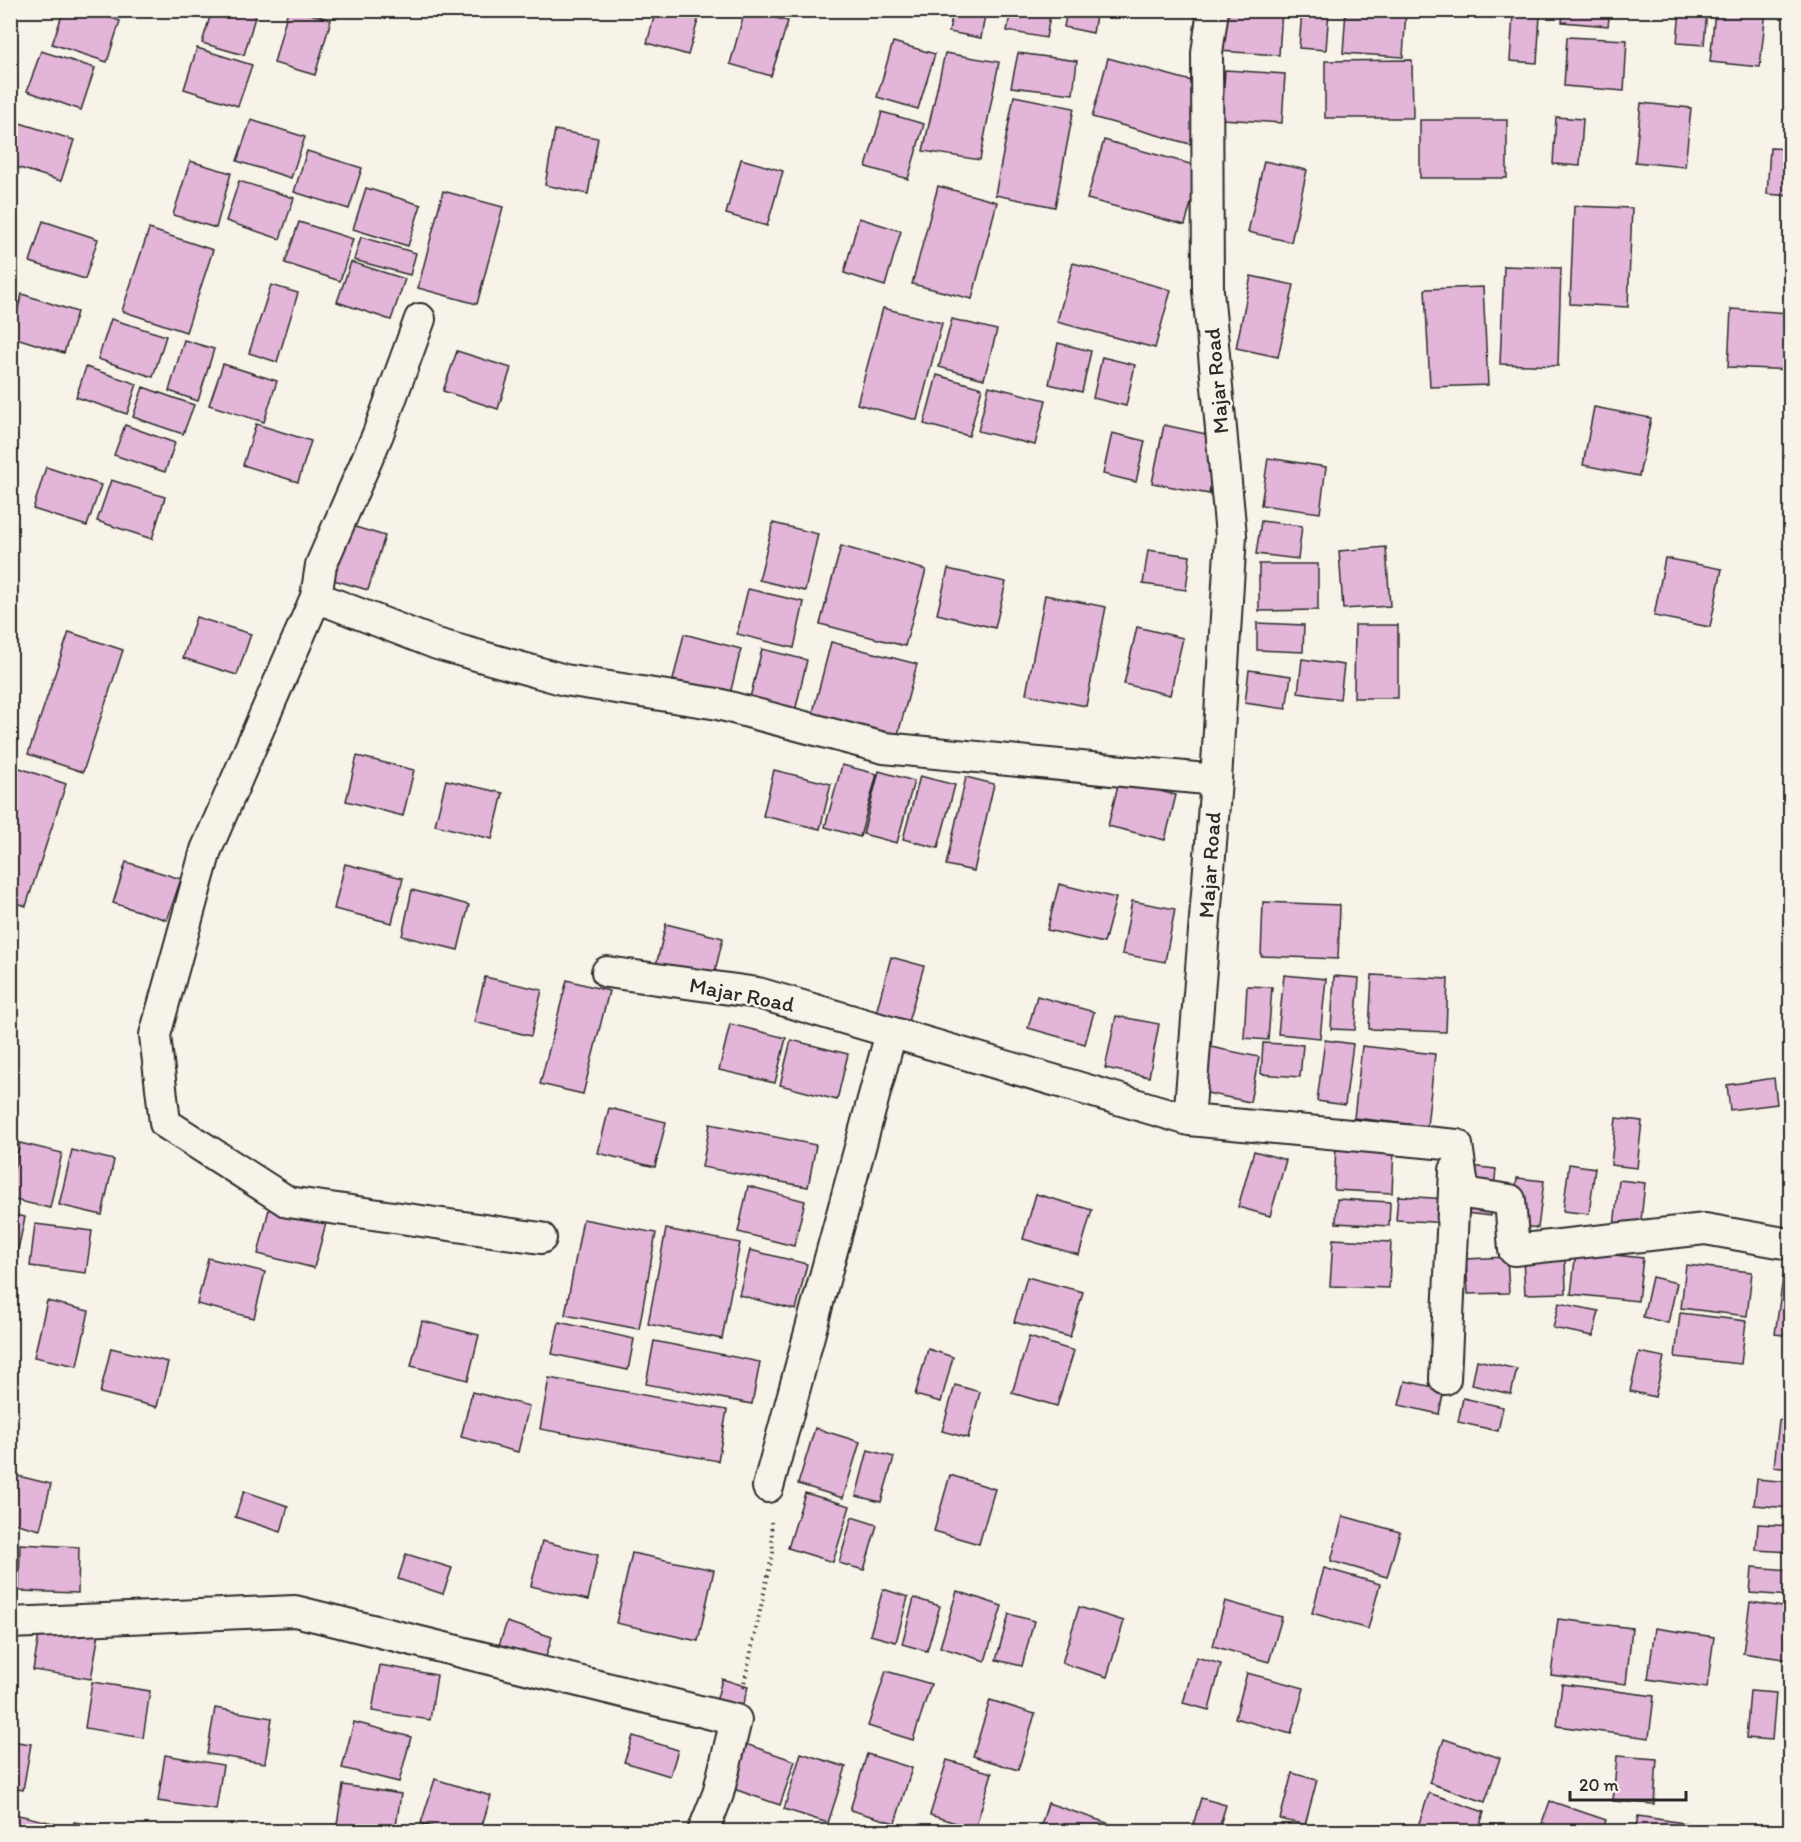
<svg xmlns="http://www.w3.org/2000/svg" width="1801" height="1842" font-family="Itim,sans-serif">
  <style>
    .building { fill: #e2b5d9; stroke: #2b2b2b; stroke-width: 1.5 }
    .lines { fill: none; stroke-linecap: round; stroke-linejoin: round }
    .minor-casing { stroke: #2b2b2b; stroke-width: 34 }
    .path { stroke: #2b2b2b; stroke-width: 4; stroke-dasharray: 1.5 4.5; stroke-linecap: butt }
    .minor { stroke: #f7f3e8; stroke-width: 30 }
    .labels { text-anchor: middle; stroke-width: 5; stroke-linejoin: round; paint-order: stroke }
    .street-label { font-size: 22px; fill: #2b2b2b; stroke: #f7f3e8 }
  </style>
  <rect width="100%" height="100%" fill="#f7f3e8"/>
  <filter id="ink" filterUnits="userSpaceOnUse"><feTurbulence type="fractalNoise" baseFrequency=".0167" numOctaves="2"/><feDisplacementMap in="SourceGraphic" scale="12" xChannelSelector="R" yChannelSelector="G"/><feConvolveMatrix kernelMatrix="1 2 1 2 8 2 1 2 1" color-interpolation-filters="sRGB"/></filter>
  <g filter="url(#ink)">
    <path class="building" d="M64 10H89L120 21 107 62 52 44Z
      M212 10H257L244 55 202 43Z
      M288 10H298L331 20 315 75 274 63Z
      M656 10H701L688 55 647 43Z
      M745 10 788 21 771 76 730 64Z
      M908 10H940L939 18 908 13Z
      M953 10H986L981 38 949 32Z
      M1011 10H1051L1046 38 1007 31Z
      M1067 10H1097L1093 33 1064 27Z
      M1222 10H1282L1279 55 1219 51Z
      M1302 10H1329L1326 50 1299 48Z
      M1346 10H1406L1403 57 1343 53Z
      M1563 10H1610L1608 26 1562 22Z
      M1680 10H1707L1704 45 1677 43Z
      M1715 10H1766L1760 67 1710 62Z
      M1513 14 1540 16 1537 63 1510 61Z
      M1567 37 1627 40 1624 91 1564 86Z
      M893 42 935 54 918 109 877 97Z
      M197 48 252 65 238 106 184 89Z
      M41 51 95 68 81 110 27 91Z
      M945 53 999 62 980 160 923 151Z
      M1018 53 1077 61 1073 94 1011 87Z
      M1108 58 1206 85 1190 144 1092 117Z
      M1790 59V106H1786Z
      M1412 60 1413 118H1325V61Z
      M1225 70 1285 74 1282 123 1222 119Z
      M1014 96 1074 108 1055 207 995 195Z
      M1641 103 1691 108 1685 167 1635 162Z
      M882 112 924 124 908 179 866 167Z
      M1556 117 1583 119 1580 166 1553 164Z
      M251 120 305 137 291 178 237 161Z
      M1420 120H1507V178H1420Z
      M20 123 74 140 61 181 10 165V152Z
      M555 130 598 138 588 194 545 185Z
      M1104 140 1201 167 1185 225 1087 199Z
      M1770 148 1790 149V196L1767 194Z
      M307 151 362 168 349 209 294 192Z
      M741 159 783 171 767 226 726 214Z
      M190 161 231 173 216 228 173 215Z
      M1264 161 1307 170 1291 242 1248 232Z
      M239 181 294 198 280 239 226 221Z
      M938 186 997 202 972 299 912 284Z
      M366 188 421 205 408 246 353 229Z
      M443 191 503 207 477 304 418 288Z
      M1574 206 1632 208 1628 307 1570 304Z
      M859 218 901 231 885 286 844 273Z
      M43 221 98 239 85 279 30 262Z
      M299 222 353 239 340 281 285 263Z
      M149 229 213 250 186 332 122 311Z
      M361 237 416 253 410 275 354 260Z
      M351 262 405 279 391 320 337 302Z
      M1073 263 1171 290 1155 348 1057 322Z
      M1504 266 1561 268 1558 366 1500 364Z
      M1251 276 1294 285 1278 357 1236 348Z
      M271 285 298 293 277 362 249 353Z
      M1483 287 1488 385 1430 387 1425 289Z
      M22 294 77 312 64 353 10 336Z
      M883 308 942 323 917 420 857 404Z
      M1731 309 1790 313V370L1728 367Z
      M111 319 166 336 153 377 98 359Z
      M952 319 997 330 984 379 939 367Z
      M184 340 214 349 198 401 169 391Z
      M1058 343 1091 351 1082 392 1049 384Z
      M457 351 511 368 498 409 443 391Z
      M1102 357 1135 365 1126 406 1093 398Z
      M223 364 277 381 264 422 209 405Z
      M86 367 137 384 127 414 76 397Z
      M937 375 982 388 969 436 924 424Z
      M989 386 1046 400 1035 445 978 431Z
      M143 387 194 405 183 434 133 417Z
      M1594 407 1651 418 1639 476 1583 465Z
      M256 424 311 441 298 482 243 465Z
      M125 425 175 443 165 472 114 455Z
      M1164 425 1220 437 1209 494 1152 483Z
      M1112 433 1145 441 1136 482 1103 474Z
      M1268 458 1326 467 1320 513 1261 505Z
      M46 467 101 485 87 526 33 509Z
      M111 480 165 497 152 539 97 521Z
      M1261 521 1302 526 1298 559 1256 554Z
      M342 523 385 536 368 590 327 578Z
      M773 523 818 534 805 591 759 580Z
      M841 546 926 570 905 646 820 624Z
      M1386 547 1390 606 1343 609 1339 551Z
      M1148 550 1190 556 1186 590 1143 584Z
      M1665 558 1722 569 1710 627 1654 616Z
      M1259 564H1318V610L1259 611Z
      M948 569 1006 582 995 628 937 614Z
      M748 589 804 602 794 648 737 634Z
      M1045 595 1106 607 1086 706 1026 694Z
      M196 617 251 634 237 675 183 658Z
      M1257 623 1304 625 1303 652 1257 650Z
      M1355 625H1398V698H1354Z
      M1137 627 1183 638 1170 695 1124 684Z
      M69 632 123 650 83 772 28 754Z
      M684 634 741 649 730 694 673 680Z
      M831 642 917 664 896 742 811 720Z
      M762 649 807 660 794 716 748 706Z
      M1302 659 1344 665 1340 699 1298 693Z
      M1249 670 1291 676 1286 709 1245 703Z
      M357 756 414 770 403 816 346 801Z
      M11 765 66 784 26 906 10 901Z
      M842 765 877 774 860 837 825 827Z
      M774 770 831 784 820 829 763 816Z
      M879 771 914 781 897 843 863 834Z
      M920 776 955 785 938 848 903 839Z
      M966 777 994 784 974 871 946 865Z
      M446 780 503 793 492 839 435 825Z
      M1119 781 1176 795 1165 840 1108 826Z
      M126 862 181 879 167 920 113 903Z
      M345 864 403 878 392 923 334 909Z
      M1059 884 1116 898 1104 943 1047 930Z
      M412 890 469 905 458 950 402 936Z
      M1132 901 1175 909 1165 962 1122 954Z
      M1263 902 1340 905 1338 959 1261 956Z
      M666 924 723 938 712 984 655 970Z
      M891 957 924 966 908 1022 876 1013Z
      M1284 975 1326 979 1320 1038 1278 1034Z
      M1372 975 1448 979 1446 1032 1369 1029Z
      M1334 976 1359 978 1355 1030 1331 1029Z
      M485 977 542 990 531 1036 474 1022Z
      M567 980 609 991 583 1094 540 1084Z
      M1247 986 1272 987 1268 1040 1244 1038Z
      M1037 996 1094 1012 1085 1044 1028 1028Z
      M1116 1016 1159 1024 1149 1077 1105 1068Z
      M730 1024 786 1038 775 1083 719 1070Z
      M791 1040 848 1054 837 1100 780 1085Z
      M1325 1040 1353 1044 1345 1105 1317 1101Z
      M1263 1043 1303 1045 1300 1077 1261 1074Z
      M1206 1046 1259 1057 1250 1102 1197 1091Z
      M1362 1046 1435 1054 1427 1126 1354 1118Z
      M1774 1078 1777 1104 1730 1110 1727 1085Z
      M609 1108 666 1122 655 1167 598 1153Z
      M1616 1118 1642 1121 1637 1168 1611 1165Z
      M710 1124 816 1145 808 1187 702 1167Z
      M20 1143 62 1153 50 1208 10 1199V1185Z
      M1336 1144 1394 1147 1392 1193 1334 1190Z
      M72 1150 114 1160 102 1215 59 1205Z
      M1254 1151 1286 1160 1270 1216 1238 1207Z
      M1569 1164 1595 1168 1589 1214 1563 1211Z
      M1470 1166 1496 1169 1491 1216 1465 1213Z
      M1517 1178 1544 1181 1538 1228 1512 1225Z
      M1619 1180 1645 1183 1640 1230 1614 1227Z
      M748 1186 805 1201 794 1246 738 1232Z
      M1036 1194 1092 1210 1079 1255 1023 1239Z
      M1398 1196 1450 1199 1449 1223 1396 1220Z
      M1337 1199 1390 1202 1389 1226 1336 1223Z
      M269 1209 326 1223 314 1268 258 1254Z
      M10 1214 25 1217 13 1273 10 1272Z
      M583 1219 656 1233 639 1329 565 1315Z
      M35 1224 92 1231 86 1273 30 1266Z
      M666 1229 740 1243 722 1339 648 1324Z
      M1333 1239 1391 1242 1389 1288 1330 1286Z
      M750 1250 807 1264 796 1310 739 1295Z
      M1576 1251 1643 1258 1638 1301 1571 1294Z
      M1507 1257 1509 1293 1468 1294 1466 1259Z
      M1565 1257 1566 1293 1525 1294 1523 1259Z
      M208 1258 265 1272 254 1318 197 1304Z
      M1686 1265 1752 1272 1747 1316 1681 1308Z
      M1027 1277 1083 1292 1070 1337 1014 1322Z
      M1652 1277 1677 1283 1668 1323 1643 1317Z
      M1783 1278 1790 1279V1336L1775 1334Z
      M47 1301 89 1311 77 1366 34 1357Z
      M1559 1303 1599 1311 1593 1336 1553 1328Z
      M1680 1313 1746 1321 1741 1364 1675 1357Z
      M422 1321 479 1335 468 1380 411 1366Z
      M559 1322 634 1339 628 1370 552 1354Z
      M1029 1337 1074 1351 1057 1406 1012 1393Z
      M654 1341 760 1362 752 1404 646 1384Z
      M111 1348 168 1362 157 1407 100 1393Z
      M928 1349 953 1357 941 1402 915 1395Z
      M1639 1352 1664 1357 1655 1397 1630 1391Z
      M1477 1360 1517 1369 1511 1394 1472 1385Z
      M549 1378 727 1410 718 1461 540 1429Z
      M1405 1381 1444 1389 1439 1414 1399 1405Z
      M955 1385 980 1392 968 1438 942 1431Z
      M472 1392 529 1406 518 1452 461 1437Z
      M1463 1398 1503 1407 1498 1431 1458 1422Z
      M1779 1420 1790 1422V1469L1774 1467Z
      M815 1428 860 1442 843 1498 798 1484Z
      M868 1450 894 1457 881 1502 856 1496Z
      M10 1474 51 1484 40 1530 10 1522Z
      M950 1475 995 1489 979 1544 934 1531Z
      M1757 1479 1790 1482V1508L1754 1505Z
      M244 1491 288 1506 281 1532 235 1517Z
      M805 1493 850 1506 833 1562 788 1548Z
      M1343 1516 1400 1532 1387 1577 1331 1561Z
      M852 1517 877 1525 864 1570 839 1563Z
      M1758 1524 1790 1526V1552L1756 1550Z
      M542 1541 598 1555 588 1600 531 1586Z
      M20 1544 79 1547 78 1593 19 1591Z
      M632 1553 714 1570 698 1641 616 1623Z
      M406 1554 452 1568 443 1594 398 1579Z
      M1752 1567 1790 1570V1596L1750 1593Z
      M1324 1568 1380 1584 1368 1629 1312 1613Z
      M883 1589 908 1597 896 1642 870 1635Z
      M957 1591 1002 1606 985 1661 940 1647Z
      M914 1598 940 1606 927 1651 902 1644Z
      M1225 1601 1282 1617 1269 1662 1213 1646Z
      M1750 1602 1790 1608V1660L1743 1653Z
      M1079 1607 1124 1621 1107 1677 1062 1663Z
      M1009 1614 1034 1621 1022 1666 996 1660Z
      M1558 1619 1632 1628 1626 1684 1551 1675Z
      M507 1622 552 1637 544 1663 498 1648Z
      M41 1623 99 1633 91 1679 33 1670Z
      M1655 1628 1714 1637 1707 1688 1648 1679Z
      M1196 1657 1221 1664 1209 1710 1183 1703Z
      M380 1665 437 1675 430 1720 372 1711Z
      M886 1671 931 1684 913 1740 868 1726Z
      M1247 1673 1304 1688 1291 1734 1235 1718Z
      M722 1679 748 1687 735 1732 710 1725Z
      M92 1682 150 1691 143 1738 85 1728Z
      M1562 1684 1654 1696 1649 1738 1557 1726Z
      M1750 1691 1776 1693 1772 1740 1746 1738Z
      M990 1700 1035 1714 1018 1770 973 1756Z
      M215 1708 272 1718 265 1763 207 1754Z
      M354 1722 411 1737 399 1782 342 1768Z
      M633 1736 678 1750 670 1776 624 1762Z
      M1444 1739 1500 1758 1485 1802 1429 1783Z
      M10 1741 31 1744 23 1790 10 1788Z
      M740 1742 795 1761 780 1805 725 1786Z
      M801 1753 846 1767 828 1823 784 1809Z
      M867 1754 912 1768 895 1823 850 1810Z
      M165 1755 223 1765 216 1810 158 1801Z
      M1617 1756 1657 1759 1654 1804 1613 1801Z
      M947 1760 992 1773 975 1829 930 1815Z
      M1292 1773 1317 1780 1305 1825 1280 1819Z
      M435 1779 491 1796 480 1832H447L421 1823Z
      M343 1785 401 1794 395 1832 336 1831Z
      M1429 1793 1484 1812 1478 1832H1416Z
      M1201 1798 1226 1805 1218 1832H1191Z
      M1550 1801 1606 1820 1602 1832H1539Z
      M1048 1803 1131 1831V1832H1039Z
      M10 1813 53 1823 51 1832H10Z
      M1638 1816 1696 1825 1695 1832H1635Z
      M74 1822 132 1831 72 1832Z
      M423 1825 442 1832H421Z"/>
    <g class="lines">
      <defs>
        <path id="minor" d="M316 597 321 565 378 434 420 319
          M607 972 758 993 1189 1120 1216 780 1231 535 1208 291 1207 53 1213 10
          M1189 1120 1457 1145 1464 1193 1510 1200 1514 1250 1705 1229 1790 1244
          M541 1238 288 1202 165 1123 155 1035 206 850 316 597 437 644 565 680 718 704 884 748 1216 780
          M1445 1379 1455 1170
          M768 1487 891 1033
          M10 1623 295 1611 736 1720 718 1794 703 1832"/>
      </defs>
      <use href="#minor" class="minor-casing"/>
      <path class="path" d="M743 1688 773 1552 771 1522"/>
      <use href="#minor" class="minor"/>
    </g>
  </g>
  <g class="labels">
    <g class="street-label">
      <text transform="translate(1216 381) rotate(-95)" y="8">Majar Road</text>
      <text transform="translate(1209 865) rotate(-86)" y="8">Majar Road</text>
      <text transform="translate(742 994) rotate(11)" y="8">Majar Road</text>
    </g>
  </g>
  <rect width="1801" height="1842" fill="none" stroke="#f7f3e8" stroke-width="36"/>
  <rect x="18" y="18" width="1765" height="1806" fill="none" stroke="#2b2b2b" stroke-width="2" filter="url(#ink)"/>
  <path d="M1570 1791v9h116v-9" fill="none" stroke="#2b2b2b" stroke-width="3"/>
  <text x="1579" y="1791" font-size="18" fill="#2b2b2b" stroke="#f7f3e8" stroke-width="4.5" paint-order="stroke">20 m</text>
</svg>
